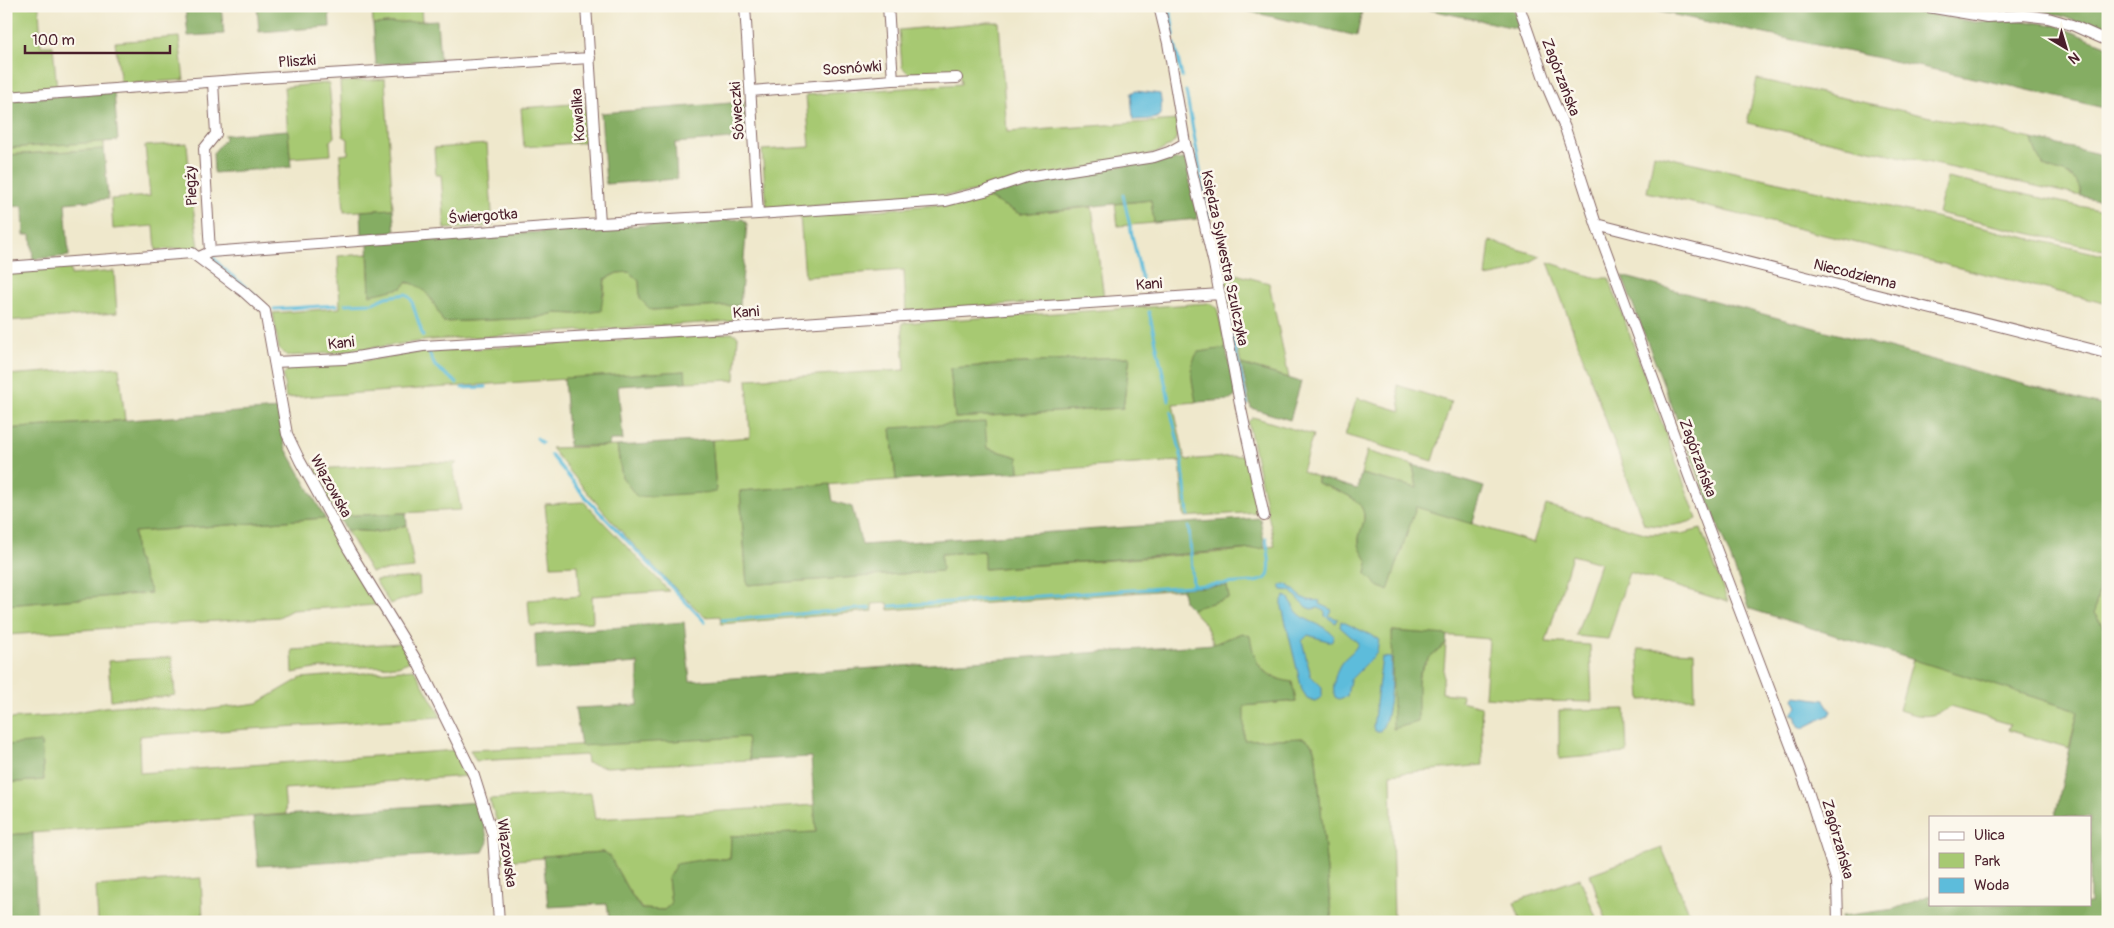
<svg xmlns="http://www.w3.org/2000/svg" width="2114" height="928" font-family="Pangolin,sans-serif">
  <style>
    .green { fill: #a7c972; stroke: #78744e; fill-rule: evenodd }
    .forest { fill: #85ad64; stroke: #686648 }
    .water { fill: #5dbcdb; stroke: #546e83 }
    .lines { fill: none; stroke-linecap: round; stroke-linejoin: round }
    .stream { stroke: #5dbcdb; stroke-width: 3 }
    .minor-casing { stroke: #846563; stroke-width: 12 }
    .minor { stroke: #fff; stroke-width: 10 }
    .labels { text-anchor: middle; stroke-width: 5; stroke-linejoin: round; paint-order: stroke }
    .street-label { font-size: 15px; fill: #4a1f2b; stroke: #fbf7ec }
  </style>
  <rect width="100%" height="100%" fill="#fbf7ec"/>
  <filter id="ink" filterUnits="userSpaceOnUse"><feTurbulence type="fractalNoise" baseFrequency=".02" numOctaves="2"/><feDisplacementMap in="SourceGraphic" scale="10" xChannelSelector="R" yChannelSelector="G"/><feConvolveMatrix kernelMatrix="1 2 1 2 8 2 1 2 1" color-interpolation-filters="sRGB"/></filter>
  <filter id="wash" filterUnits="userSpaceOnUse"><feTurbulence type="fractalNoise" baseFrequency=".0096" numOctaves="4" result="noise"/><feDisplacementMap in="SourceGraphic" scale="20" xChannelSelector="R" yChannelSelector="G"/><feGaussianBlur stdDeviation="1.12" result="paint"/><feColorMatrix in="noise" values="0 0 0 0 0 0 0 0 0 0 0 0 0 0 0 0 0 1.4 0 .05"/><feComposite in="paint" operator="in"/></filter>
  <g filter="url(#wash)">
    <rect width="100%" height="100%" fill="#efe8cc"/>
    <path class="green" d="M6 6H39L41 46H53L57 89 6 94Z
      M372 6H421L422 21 373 24Z
      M988 22H999L1007 132 1177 120C1179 146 1172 146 1149 155L969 193 767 210 762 150 810 147 806 95 961 84 959 69 909 74 902 67 899 30Z
      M179 37 184 80 121 84 115 42Z
      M385 79 393 209 344 212 340 155 348 154V139L343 136 340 82Z
      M1757 79 2032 139 2037 154 2075 180 2080 185 2081 196 1747 123Z
      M329 83 334 137 330 141 331 155 290 158 284 87Z
      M585 103 589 142 524 147 521 108Z
      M6 124 8 148 104 141V149L6 155Z
      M187 143 191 193 199 247 156 250 154 226 113 229 111 199 150 196 145 146Z
      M487 144 493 226 445 229 441 175H436L434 148Z
      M1654 154 2108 256V304L1647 192Z
      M1947 178 2108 212V251L1938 213Z
      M983 195 1020 214 1092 207 1104 298 906 311 904 270 805 277 800 216 925 206 967 201Z
      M1151 200 1154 223 1118 226 1115 204Z
      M1490 241 1541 256 1512 272 1486 277Z
      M368 254 370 295C381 291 397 282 408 283 427 283 437 308 443 322L536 318 555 313 576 314 604 295 605 279 617 273 629 272 639 281 640 299 651 310 740 305 739 316 734 321 431 340 333 353 288 356 279 349 273 313 340 308 338 256Z
      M1548 262 1596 278H1609L1697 519C1679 526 1663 528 1644 524Z
      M70 265 71 275 114 271 117 313 6 321V271Z
      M1221 270 1269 283 1289 378 1241 364Z
      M1209 303 1217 308 1226 348 1191 369 1196 402 1173 404 1185 460 1247 455 1259 512 1184 517 1180 461 1019 472 1018 457 987 448 891 428 896 480 740 491 747 585 941 571V554L984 551 985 569 1226 552 1275 546 1248 422 1253 417 1313 435 1302 471 1317 477V483C1332 489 1363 496 1364 515 1365 525 1358 533 1359 542 1359 550 1366 555 1368 563L1366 574 1388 590 1416 506 1534 543 1546 505 1648 534H1681L1701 529 1728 602 1629 572 1608 639 1576 636 1600 563 1572 555 1546 642 1590 645 1592 702 1536 701 1485 697 1489 639 1392 631 1417 695C1418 665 1425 662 1446 644L1442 693 1462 695 1461 701 1481 706 1483 765 1391 774 1394 922H1332L1316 758 1313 745 1304 738 1244 741 1243 706 1296 701 1281 680 1265 672 1254 658 1242 633 1214 644 1205 624 1191 609 1229 598 1227 586 889 610 888 603 872 604 873 611 721 624 720 616 705 617C649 565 599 508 551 448L617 446 622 477 716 492 712 440 750 437 747 379 905 370 902 323ZM1130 357 1123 408 955 418 950 368 1098 358Z
      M733 333 738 336 735 380 686 382 684 371 286 398 283 376 289 367 362 361 422 352Z
      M119 367 125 420 6 429V375Z
      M1397 385 1451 402 1433 461 1345 435 1357 398 1401 411Z
      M1367 451 1413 465 1417 488 1361 474Z
      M429 462 457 463 453 467 461 510 338 516 312 473 316 469Z
      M584 502 669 591 592 596 593 622 530 626 528 600 580 596 578 565 551 566 545 504Z
      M325 518 378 605 292 610 279 617 6 635V605L150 593 136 556 133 532Z
      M407 525 414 568 371 572 346 530 378 532Z
      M2108 548V634L2094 613Z
      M419 577 420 594 390 604 375 580Z
      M401 643 411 661 398 666 320 668 293 673 292 650Z
      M1638 649 1694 652 1695 698 1641 700Z
      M172 657 175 695C154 700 133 696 111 700L108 661Z
      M1913 659 2078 711 2069 748 2008 730 2010 724 1950 707C1932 719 1919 717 1899 710Z
      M414 669 441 717 139 736 140 773 457 750 468 776 284 789 286 814 6 835V783L44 780 41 743 6 745V719L55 716 104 707 129 705 189 712 258 703 301 678Z
      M1625 709 1627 753 1559 759V710Z
      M748 737 750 760 606 767 587 763 586 755 476 761 470 750Z
      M591 793 595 819 815 805 816 832 731 836 730 859H706L668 878 671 904 664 910 642 909 627 888 609 855 602 852 543 856V858L501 861 499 827 489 799Z
      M1662 848 1693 922H1607L1590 874Z
      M201 878 203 919 165 922H98L96 886Z
      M1580 878 1596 917 1583 922H1521L1514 902Z"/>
    <path class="forest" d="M185 6H221L224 34 188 36Z
      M257 6H329L330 27 259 32Z
      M1225 6H1363L1357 36Z
      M1412 6H1512L1520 29Z
      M1632 6H1906L1935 15 1975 22 2018 20 2055 25 2108 46V109L2007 85Z
      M1954 6H2108V34L2059 15 2039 10H1977Z
      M437 20 440 60 376 65 373 24Z
      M114 92 118 141 8 148 6 100Z
      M744 102 747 138 675 143 677 179 606 184 601 113Z
      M288 130 291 167 214 173 213 153 225 139 224 135Z
      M2032 139 2108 156V202L2081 196C2078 166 2054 177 2041 162 2036 155 2034 147 2032 139Z
      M104 149 108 199 65 203 69 256 33 259 31 235H24L23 206 6 207V155Z
      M1185 159 1198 219 1154 223 1151 200 1020 214 983 195C1048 174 1117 165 1185 159Z
      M393 209 395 232 362 235 361 211Z
      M743 219 747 224 740 305 651 310 640 299 639 281 629 272 617 273 605 279 601 311 576 314 555 313 536 318 443 322C435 305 427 286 407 282L402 288 370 295 368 243Z
      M1622 276 2108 407V548L2094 613 2108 634V922H1841L1842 916 1894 909 1930 895V904H2090V817H2055L2078 711 1750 609Z
      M1226 348 1236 396 1230 400 1196 402C1193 385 1187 367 1198 352Z
      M1130 357 1123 408 955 418 950 368 1098 358Z
      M1241 364 1301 382 1290 420 1251 408Z
      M685 371 686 382 618 386 623 440H610L609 446H569L564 378Z
      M279 409 285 447 325 518 134 532 136 556 151 593 6 605V429Z
      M985 422 987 448 1018 457 1019 472 896 480 891 428Z
      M712 440 716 492 637 497 622 477 617 446Z
      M1413 465 1484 487 1472 524 1416 507 1388 591 1378 586 1366 574 1368 563C1365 555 1359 550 1359 542 1358 533 1365 524 1364 515 1362 496 1332 489 1317 483V477L1357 489 1361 474 1417 488Z
      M830 484 833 501 852 507 862 545 1260 518 1265 548 984 569V551L941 554 942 571 747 585 740 491Z
      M406 513 407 525 378 532 346 530 338 516Z
      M1227 586 1229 598 1191 609 1184 602 1182 588Z
      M684 622 690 681 1214 644 1242 633 1250 636C1255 665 1261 677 1292 682L1296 701 1244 706V740L1304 738C1313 742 1314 749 1316 758L1332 922H610L607 904 548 907 543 856 602 852 609 855 627 888 641 909 664 910 671 904 668 878 676 864 706 859H730L731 836 816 832 811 757 750 760 747 737 581 746 575 708 638 705V663L536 670 535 634Z
      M1392 631 1447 635 1446 644 1425 662 1418 677V722L1393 729Z
      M41 742 44 780 6 783V745Z
      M479 802 488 842 483 852 258 866 253 817Z
      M33 833 37 922H6V835Z"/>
    <path class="water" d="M1136 91 1160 94C1165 122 1157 119 1133 120L1131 93Z
      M1285 584C1294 587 1298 597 1308 600 1312 601 1317 600 1320 601L1319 604 1332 610 1329 616 1338 619 1336 623 1325 616V612L1319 608 1311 609 1306 607 1291 591 1282 590 1280 586Z
      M1285 596 1289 598C1300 626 1318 618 1334 636L1331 642 1308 635 1302 641 1311 676 1322 687V697L1315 701 1307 698 1302 690 1282 607V600Z
      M1341 621 1379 639 1377 653 1350 680 1347 696 1339 699 1335 697C1331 688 1336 669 1342 662 1348 654 1355 652 1358 643L1340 627Z
      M1382 657 1391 658C1391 677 1392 716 1380 731H1375L1373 727Z
      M1796 696 1824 700 1831 711 1829 715 1803 728 1798 726 1795 715 1791 714 1798 707 1794 699Z"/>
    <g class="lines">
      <path class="stream" d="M1170 6 1174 35
        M1175 44 1182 77
        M1186 91 1209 218
        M1123 195 1144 289
        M214 258 223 268 255 295
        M345 304 373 303 386 297 406 294 411 299 423 336
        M274 309 337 305
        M1149 312 1169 400
        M1229 320 1247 404
        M429 353 435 366 457 383
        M462 388 486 387
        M1171 412 1182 459 1188 515
        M537 438 542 443
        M551 455 586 498 705 622
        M1189 527 1193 585
        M890 606 1253 582C1257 581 1262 581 1265 579 1274 574 1267 547 1266 538
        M722 620 870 608"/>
    </g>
  </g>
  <g filter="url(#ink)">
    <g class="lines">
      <defs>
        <path id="minor" d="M586 6 600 223
          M745 6 758 214
          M888 6 893 80
          M1159 6 1168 43 1185 143 1214 264 1241 409 1264 516
          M1519 6 1546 84 1565 128 1596 224 1706 522 1807 788 1837 882 1838 922
          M1922 6 1987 17 2023 15 2048 18 2072 25 2108 41
          M751 91 893 80 957 78
          M6 97 263 78 590 58
          M1596 224 2106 353
          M210 252 204 149 216 134 213 82
          M199 257 210 252 600 223 758 214 946 201 985 191 1026 177 1154 157 1169 152 1185 143
          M6 267 192 253 244 292 265 311 287 434 300 461 349 550 418 663 474 776 493 836 499 922
          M274 362 344 359 423 346 745 327 1220 294"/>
      </defs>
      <use href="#minor" class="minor-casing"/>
      <use href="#minor" class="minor"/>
    </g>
  </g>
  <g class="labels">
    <g class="street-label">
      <text transform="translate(297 61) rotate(-4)" y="5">Pliszki</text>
      <text transform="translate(852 68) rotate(-4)" y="5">Sosnówki</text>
      <text transform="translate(1561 77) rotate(69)" y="5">Zagórzańska</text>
      <text transform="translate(737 111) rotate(-94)" y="5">Sóweczki</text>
      <text transform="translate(578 115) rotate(-94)" y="5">Kowalika</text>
      <text transform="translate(191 186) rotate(-93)" y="5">Piegży</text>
      <text transform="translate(483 216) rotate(-4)" y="5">Świergotka</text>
      <text transform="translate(1225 258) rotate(78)" y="5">Księdza Sylwestra Szulczyka</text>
      <text transform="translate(1855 274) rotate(14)" y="5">Niecodzienna</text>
      <text transform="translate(1149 284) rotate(-4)" y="5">Kani</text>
      <text transform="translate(746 312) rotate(-4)" y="5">Kani</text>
      <text transform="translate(341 343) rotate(-6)" y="5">Kani</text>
      <text transform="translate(1698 458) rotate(70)" y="5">Zagórzańska</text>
      <text transform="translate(331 486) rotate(61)" y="5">Wiązowska</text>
      <text transform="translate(1838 839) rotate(74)" y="5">Zagórzańska</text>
      <text transform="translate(507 853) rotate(82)" y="5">Wiązowska</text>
    </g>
  </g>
  <rect width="2114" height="928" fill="none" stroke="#fbf7ec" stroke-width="25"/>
  <rect x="1929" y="816" width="162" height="90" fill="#fbf7ec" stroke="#b4a19f"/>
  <rect x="1939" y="832" width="25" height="8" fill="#ffffff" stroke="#b4a19f"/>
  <text x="1974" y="840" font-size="15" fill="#4a1f2b">Ulica</text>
  <rect x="1939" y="853" width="25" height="15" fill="#a7c972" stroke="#b4a19f"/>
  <text x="1974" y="866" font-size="15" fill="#4a1f2b">Park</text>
  <rect x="1939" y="878" width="25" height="15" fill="#5dbcdb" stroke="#b4a19f"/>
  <text x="1974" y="890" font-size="15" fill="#4a1f2b">Woda</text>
  <g transform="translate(2066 48) rotate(142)" stroke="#fbf7ec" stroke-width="4" paint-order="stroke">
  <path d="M0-4L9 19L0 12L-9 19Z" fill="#4a1f2b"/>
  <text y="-8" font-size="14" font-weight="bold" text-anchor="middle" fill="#4a1f2b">N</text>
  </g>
  <path d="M25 45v8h145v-8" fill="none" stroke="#4a1f2b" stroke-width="2.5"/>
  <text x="32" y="45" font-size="15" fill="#4a1f2b" stroke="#fbf7ec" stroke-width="4" paint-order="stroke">100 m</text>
</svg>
